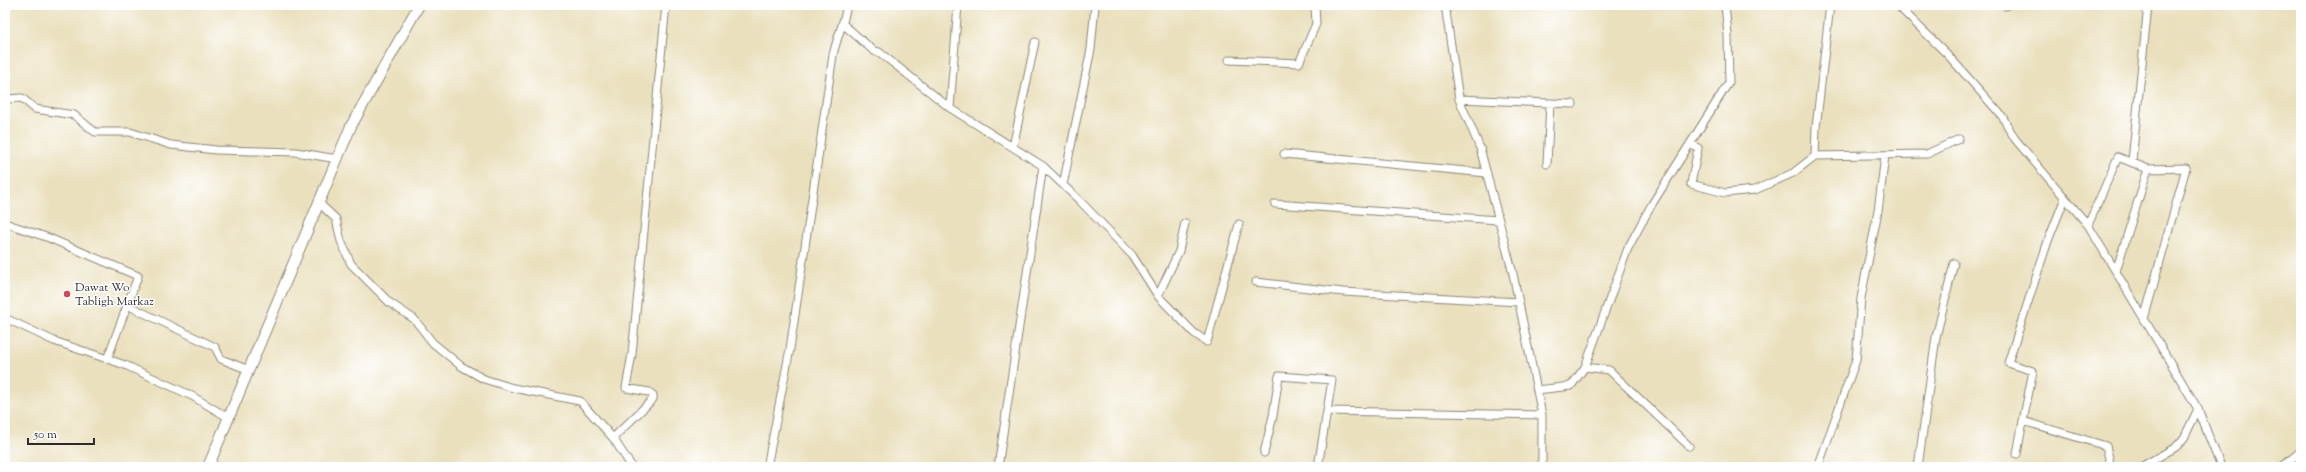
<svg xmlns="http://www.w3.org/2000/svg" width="2306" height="472" font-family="'Sorts Mill Goudy',serif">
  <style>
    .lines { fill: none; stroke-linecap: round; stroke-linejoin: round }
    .street-casing { stroke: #8a8674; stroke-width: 9 }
    .secondary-casing { stroke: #8a8674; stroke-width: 12 }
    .street { stroke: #fff; stroke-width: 7 }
    .secondary { stroke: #fff; stroke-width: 10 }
    .poi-dot { fill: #d1495b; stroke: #fff; stroke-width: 1.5 }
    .labels { text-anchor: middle; stroke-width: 3; stroke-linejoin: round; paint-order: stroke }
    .poi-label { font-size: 12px; fill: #2b2b2b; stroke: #fff; text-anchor: start }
  </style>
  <rect width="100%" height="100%" fill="#fff"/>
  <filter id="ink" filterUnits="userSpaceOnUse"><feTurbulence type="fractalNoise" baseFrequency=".025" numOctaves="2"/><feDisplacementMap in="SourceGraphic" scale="8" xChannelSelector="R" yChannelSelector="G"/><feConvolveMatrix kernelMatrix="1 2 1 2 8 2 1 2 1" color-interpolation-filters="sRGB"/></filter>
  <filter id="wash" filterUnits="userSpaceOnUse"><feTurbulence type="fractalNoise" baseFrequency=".012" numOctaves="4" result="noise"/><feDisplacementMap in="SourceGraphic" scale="16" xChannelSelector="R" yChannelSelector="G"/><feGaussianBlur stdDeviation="0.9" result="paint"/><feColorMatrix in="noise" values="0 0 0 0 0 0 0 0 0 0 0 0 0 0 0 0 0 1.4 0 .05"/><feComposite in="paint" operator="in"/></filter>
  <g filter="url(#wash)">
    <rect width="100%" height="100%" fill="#eae0bd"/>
  </g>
  <g filter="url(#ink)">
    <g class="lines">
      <defs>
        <path id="street" d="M1445 5 1459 99 1480 148 1513 274 1542 415V467
          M1897 5 1947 54 2002 116 2015 139 2088 225 2198 409 2221 467
          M2006 6V5
          M844 25 874 51 879 52 950 108 1043 166 1079 200 1132 255 1158 296 1194 333 1207 342 1239 224
          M1229 60 1299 63 1316 24 1315 5
          M5 99 22 98 35 109 74 115 95 132H130L171 145 216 150 296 152 337 159
          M1459 99 1573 104
          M950 108 958 5
          M1690 144 1698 148 1691 184 1725 193 1755 190 1793 173 1815 156 1927 154 1959 139
          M1013 147 1035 42
          M1284 154 1487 173
          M1815 156 1816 128 1830 5
          M2132 161 2148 5
          M1547 164 1550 103
          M1063 185 1091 49 1095 5
          M319 203 336 219 341 241 351 264 390 303 414 319 433 343 461 366 484 379 513 388 580 401 613 438
          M1275 204 1498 220
          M5 223 49 238 138 276 108 357
          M2088 225 2118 157 2148 169 2116 271
          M1256 282 1343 292 1519 302
          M1158 296 1179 251 1185 223
          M127 305 215 347 221 359 249 370
          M5 318 54 341 125 365 192 396 229 418
          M2144 319 2186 168 2148 169
          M1585 367 1609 370 1689 446
          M1537 390 1571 386 1585 367 1628 248 1652 204 1729 82 1728 35 1725 5
          M2023 421 2033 371 2008 363 2048 241 2065 198
          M1264 453 1273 416 1279 376 1332 380 1327 411 1542 415
          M2017 454 2023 421 2106 446 2111 467
          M632 467 613 438 653 399V395L649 392 626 388 632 354 666 5
          M767 467 790 349 833 55C837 37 844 23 847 5
          M998 467 1043 166
          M1318 467 1327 411
          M1818 467 1856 360 1861 298 1878 211 1885 156
          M1918 467 1936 337 1954 263
          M2141 467 2176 447 2184 438 2198 409
          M2282 467 2301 451"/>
        <path id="secondary" d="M208 467 351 126 419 5"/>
      </defs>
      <use href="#street" class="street-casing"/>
      <use href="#secondary" class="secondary-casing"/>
      <use href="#street" class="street"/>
      <use href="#secondary" class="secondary"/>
    </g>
  </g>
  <circle class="poi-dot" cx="67" cy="294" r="4"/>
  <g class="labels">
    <g class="poi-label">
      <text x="75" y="291">Dawat Wo<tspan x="75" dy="14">Tabligh Markaz</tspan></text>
    </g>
  </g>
  <rect width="2306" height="472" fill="none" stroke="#fff" stroke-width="20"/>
  <path d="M28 438v6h66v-6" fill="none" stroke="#2b2b2b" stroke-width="2"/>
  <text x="34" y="438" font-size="12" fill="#2b2b2b" stroke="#ffffff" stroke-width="3" paint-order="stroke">50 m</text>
</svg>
